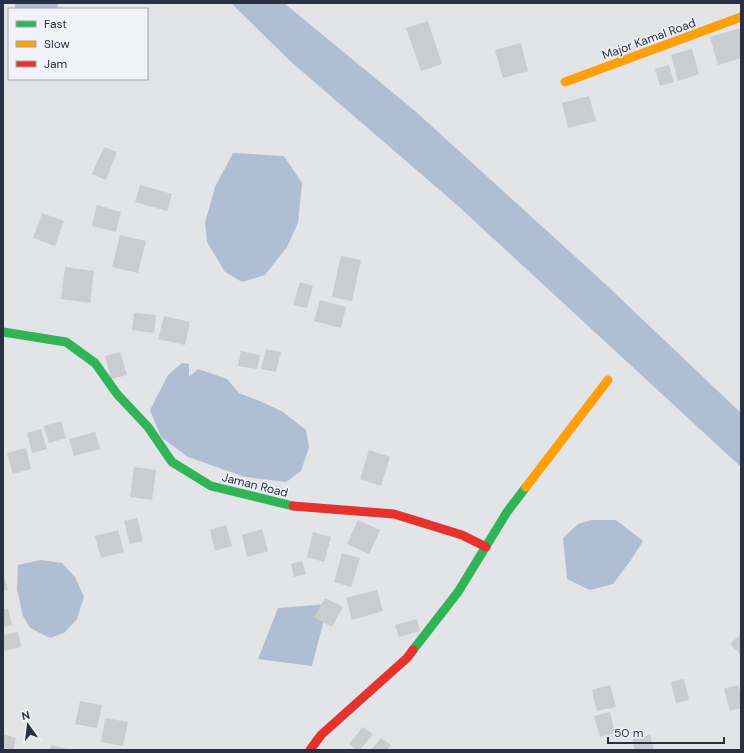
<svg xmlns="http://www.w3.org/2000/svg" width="744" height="753" font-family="'DM Sans',sans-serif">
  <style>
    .water { fill: #b0bed4 }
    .building { fill: #caccd0 }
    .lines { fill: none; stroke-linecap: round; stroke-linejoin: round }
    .fast { stroke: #30b455; stroke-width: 9 }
    .slow { stroke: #ff9f0a; stroke-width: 9 }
    .jam { stroke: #e5322d; stroke-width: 9 }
    .labels { text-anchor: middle; stroke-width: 3; stroke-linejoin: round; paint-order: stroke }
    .street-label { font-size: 12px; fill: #283042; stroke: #f0f2f7 }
  </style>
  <rect width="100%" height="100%" fill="#e2e4e8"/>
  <path class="water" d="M15 3H58V9H15Z
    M231 3H284L415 111 601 280 741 413V467L457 205 290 61Z
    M233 153 284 156 302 183 298 223 287 247 265 275 242 282 225 272 207 242 205 223 215 187Z
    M182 363 189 364V377L198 369 227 379 239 393 262 402 283 412 306 430 309 447 301 471 286 482 245 477 188 457 161 437 150 410 168 375Z
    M592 520H616L643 541 631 560 613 584 590 590 567 579 563 538 578 524Z
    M41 560 62 563 75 577 84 597 77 619 64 633 50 638 30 628 23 616 17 589 18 565Z
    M328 604 312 666 258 659 278 608Z"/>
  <path class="building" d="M428 21 442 64 421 71 406 28Z
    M741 28V58L718 65 710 37Z
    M521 43 528 71 503 78 495 50Z
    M692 49 699 74 678 81 671 55Z
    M669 65 674 82 660 86 655 69Z
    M589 96 596 121 568 128 562 103Z
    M104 147 117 152 106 180 92 174Z
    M140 185 172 194 167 211 135 202Z
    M97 205 121 212 116 232 92 226Z
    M42 213 64 221 55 246 33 238Z
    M120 235 146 241 138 273 112 267Z
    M341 256 361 260 352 301 332 297Z
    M65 267 94 271 90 303 61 299Z
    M300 282 313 286 307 308 293 305Z
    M320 300 346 307 341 328 314 321Z
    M134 313 156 315 154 333 132 330Z
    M164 316 190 322 185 345 158 339Z
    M266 349 281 352 276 372 261 369Z
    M241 351 260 355 257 369 238 366Z
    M120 352 127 375 111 379 105 356Z
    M61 421 66 438 49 443 44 426Z
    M41 429 47 449 32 453 27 433Z
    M95 432 100 449 74 456 69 439Z
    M26 448 31 469 13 474 7 453Z
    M369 450 390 457 381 486 360 479Z
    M134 467 156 470 152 500 130 497Z
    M137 518 143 541 130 544 124 521Z
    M358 520 380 530 369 554 347 544Z
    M226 525 232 546 215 551 210 530Z
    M262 529 268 551 247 557 242 535Z
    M118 530 124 552 101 558 95 536Z
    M313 532 331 537 324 562 307 557Z
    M342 553 360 558 351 587 334 582Z
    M302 561 306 574 294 577 291 564Z
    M3 574 8 590 3 591Z
    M377 590 383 611 352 620 346 598Z
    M325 598 343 607 332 627 314 617Z
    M8 609 12 625 3 627V610Z
    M417 619 420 631 399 637 395 625Z
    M18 632 21 647 3 651V635Z
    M741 634V655L730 644Z
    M684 679 689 700 676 703 671 682Z
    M610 685 616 707 597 711 592 690Z
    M738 685 741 695V708L730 711 724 689Z
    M80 701 102 705 97 728 75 724Z
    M610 712 615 733 600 737 594 716Z
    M105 718 128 722 123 746 101 742Z
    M363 727 373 734 360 750H356L349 744Z
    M3 734 16 738 13 750H3Z
    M650 735 654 750H635L632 739Z
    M381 738 391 745 387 750H371Z
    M51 745 68 749 67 750H50Z"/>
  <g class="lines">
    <path class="fast" d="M3 332 66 342 95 363 117 394 148 427 172 462 211 486 293 506
      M413 650 458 592 507 512 526 487"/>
    <path class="slow" d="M565 82 741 17
      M526 487 608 380"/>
    <path class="jam" d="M293 506 394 514 462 535 486 547
      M310 750 321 735 407 658 413 650"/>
  </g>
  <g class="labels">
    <g class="street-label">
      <text transform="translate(649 39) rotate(-20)" y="4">Major Kamal Road</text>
      <text transform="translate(255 485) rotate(14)" y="4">Jaman Road</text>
    </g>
  </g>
  <rect width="744" height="753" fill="none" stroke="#283042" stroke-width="8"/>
  <rect x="8" y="8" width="140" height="72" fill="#f0f2f7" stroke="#a0a4af"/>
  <rect x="16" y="21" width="20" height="6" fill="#30b455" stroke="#a0a4af"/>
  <text x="44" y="28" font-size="12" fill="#283042">Fast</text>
  <rect x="16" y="41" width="20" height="6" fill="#ff9f0a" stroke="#a0a4af"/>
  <text x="44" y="48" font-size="12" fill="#283042">Slow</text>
  <rect x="16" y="61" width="20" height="6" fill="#e5322d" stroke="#a0a4af"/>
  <text x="44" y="68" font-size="12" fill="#283042">Jam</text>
  <g transform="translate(28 725) rotate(346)" stroke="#f0f2f7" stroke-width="3" paint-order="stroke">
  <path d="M0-3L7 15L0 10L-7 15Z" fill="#283042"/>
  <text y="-6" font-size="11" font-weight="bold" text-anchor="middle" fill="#283042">N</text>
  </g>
  <path d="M608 737v6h116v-6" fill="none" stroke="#283042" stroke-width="2"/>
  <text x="614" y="737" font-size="12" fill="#283042" stroke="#f0f2f7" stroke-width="3" paint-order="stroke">50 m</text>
</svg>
